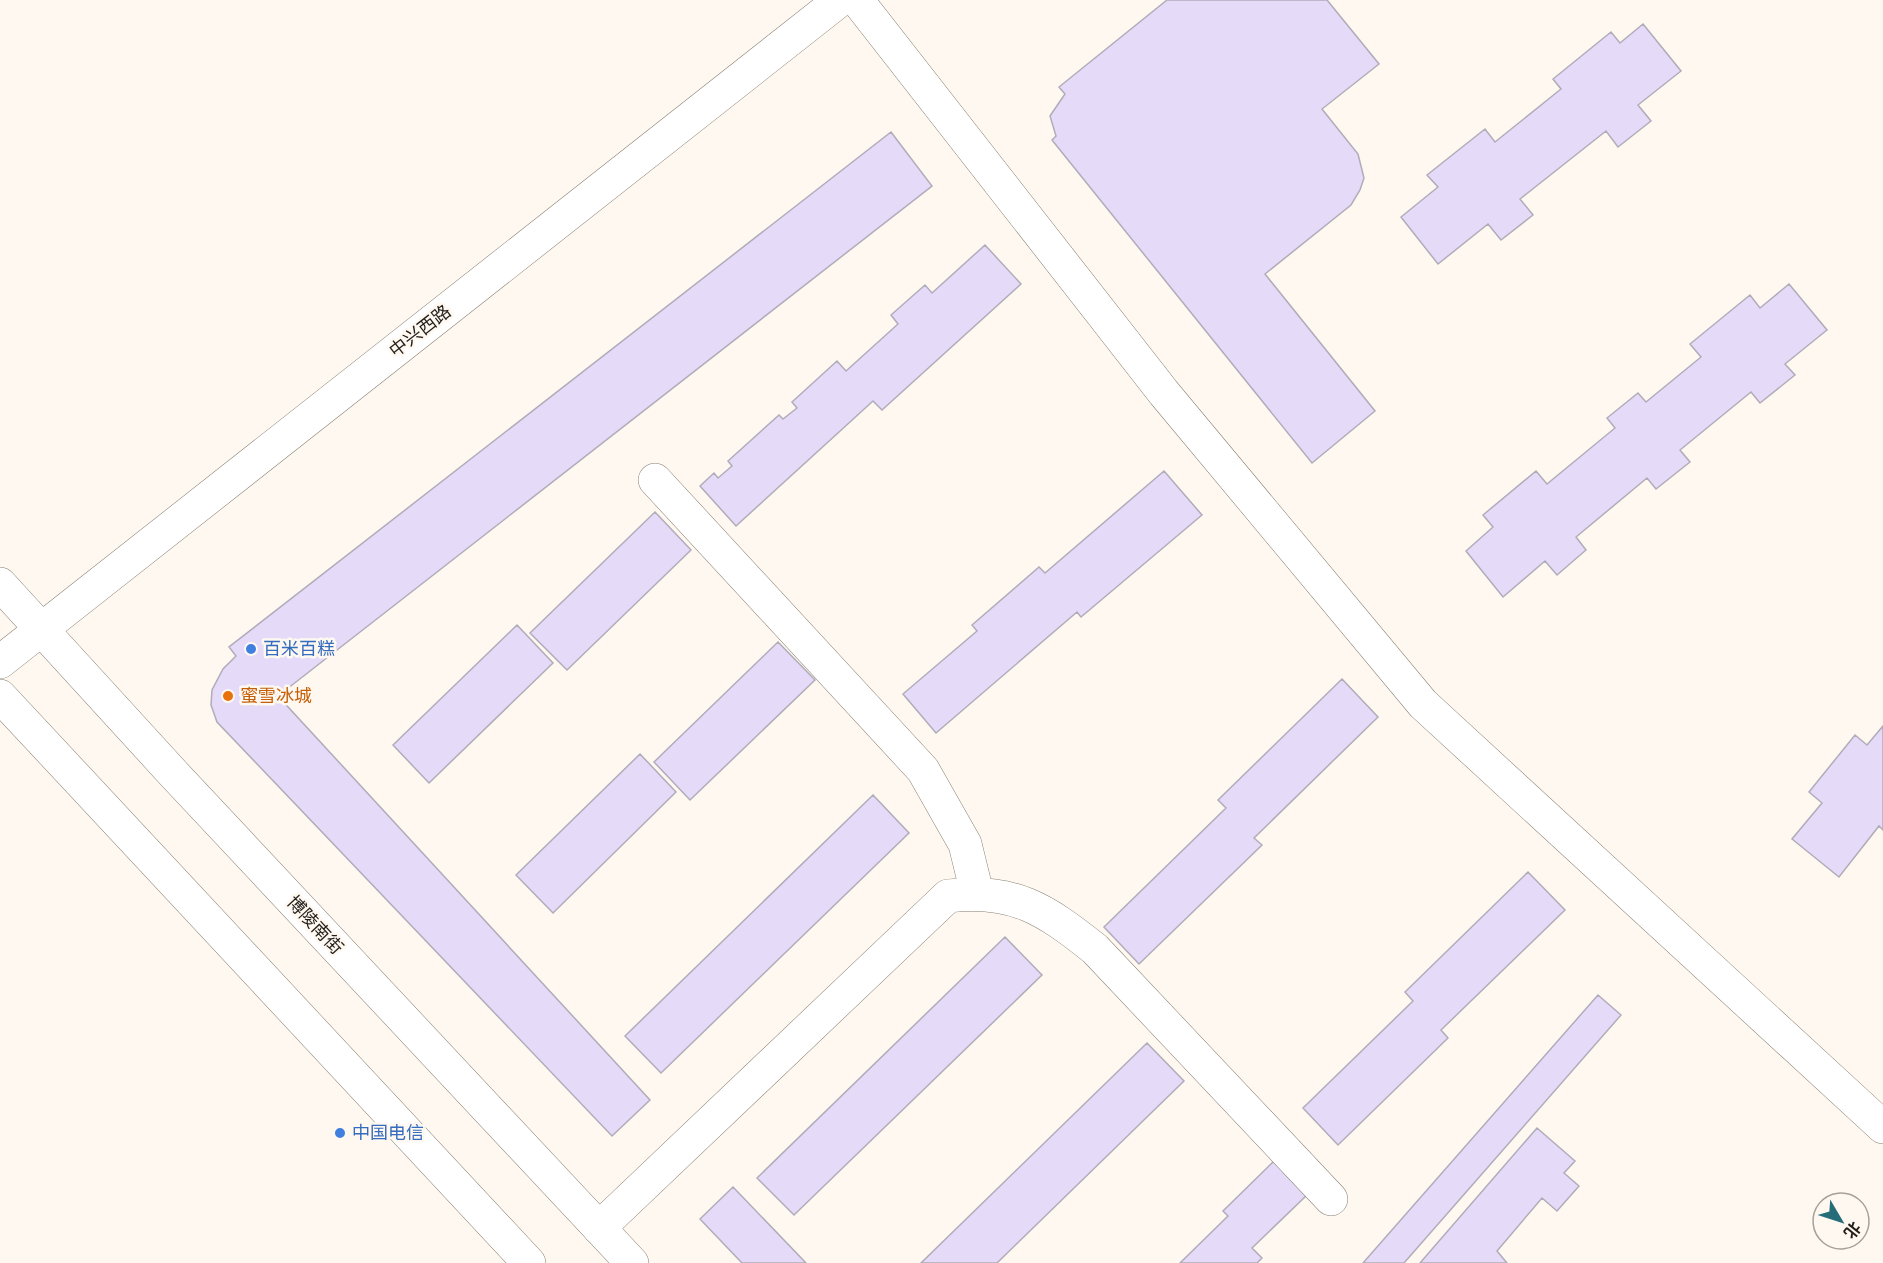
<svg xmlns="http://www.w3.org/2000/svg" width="1883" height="1263" font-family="Raleway,'Noto Sans SC',sans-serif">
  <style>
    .building { fill: #e5dbf9; stroke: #b0acb9; stroke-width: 1.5 }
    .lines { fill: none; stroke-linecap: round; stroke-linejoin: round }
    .minor-casing { stroke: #898075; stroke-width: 34 }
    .major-casing { stroke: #898075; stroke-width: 34 }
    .minor { stroke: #fff; stroke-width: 33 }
    .major { stroke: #fff; stroke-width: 33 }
    .shop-dot { fill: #3f7fe0; stroke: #fef8f0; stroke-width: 2 }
    .food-dot { fill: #e8710a; stroke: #fef8f0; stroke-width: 2 }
    .labels { text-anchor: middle; stroke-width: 5; stroke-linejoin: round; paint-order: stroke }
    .street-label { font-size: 18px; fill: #211d19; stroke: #fef8f0 }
    .shop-label { font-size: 18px; fill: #366cbe; stroke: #fef8f0; text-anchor: start }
    .food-label { font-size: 18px; fill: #c56008; stroke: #fef8f0; text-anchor: start }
  </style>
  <rect width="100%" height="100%" fill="#fef8f0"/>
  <path class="building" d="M1167 0H1327L1379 64 1322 109 1358 154 1364 178 1360 190 1351 205 1265 274 1375 411 1312 463 1052 140 1056 136 1050 116 1065 94 1059 87Z
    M1643 24 1681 71 1638 105 1651 121 1618 147 1606 131 1520 199 1533 215 1501 240 1488 224 1438 264 1401 217 1438 187 1427 175 1485 129 1495 142 1561 89 1553 79 1611 32 1620 43Z
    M891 132 932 186 278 696 650 1100 612 1136 217 722 211 705 212 690 223 669 236 656 229 647Z
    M985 245 1021 284 882 410 873 401 736 526 700 486 714 473 718 478 732 466 728 461 779 415 783 419 797 408 792 402 837 361 846 371 898 324 891 315 925 285 932 293Z
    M1789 284 1827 330 1785 364 1795 375 1760 403 1751 392 1680 450 1690 462 1656 489 1647 478 1576 537 1586 550 1557 575 1545 561 1503 597 1466 551 1493 527 1483 515 1536 471 1547 484 1615 428 1607 418 1638 393 1646 402 1701 357 1690 344 1750 295 1760 308Z
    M1164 471 1202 515 1081 617 1077 612 936 733 903 694 977 631 972 625 1039 567 1045 573Z
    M655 512 691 550 567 670 530 633Z
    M517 625 553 663 429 783 393 745Z
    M778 642 815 680 690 800 654 762Z
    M1342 679 1378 717 1254 838 1262 845 1139 964 1104 927 1226 808 1218 800Z
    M1883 726V830L1879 826 1839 877 1792 839 1822 803 1809 792 1855 735 1867 745Z
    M640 754 676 792 553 913 516 875Z
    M873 795 909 833 661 1073 625 1036Z
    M1528 872 1565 910 1441 1030 1448 1038 1338 1145 1303 1108 1413 1001 1405 992Z
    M1005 937 1042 975 794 1215 757 1178Z
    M1598 995 1621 1015 1404 1263H1363Z
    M1147 1043 1184 1081 997 1263H921Z
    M1537 1128 1575 1161 1564 1173 1579 1186 1557 1211 1542 1198 1497 1251 1507 1263H1420Z
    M1274 1161 1307 1195 1252 1248 1262 1258 1257 1263H1180L1228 1216 1223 1211Z
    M733 1187 806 1263H742L700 1219Z"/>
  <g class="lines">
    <defs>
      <path id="minor" d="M857 0 1164 393 1423 704 1883 1127
        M655 480 923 770 965 844 977 893
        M599 1228 948 896C1013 888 1045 909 1095 949L1331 1199"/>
      <path id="major" d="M0 584 171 771 632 1263
        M0 662 840 0
        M0 696 529 1263"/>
    </defs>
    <use href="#minor" class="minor-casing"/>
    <use href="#major" class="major-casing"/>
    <use href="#minor" class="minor"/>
    <use href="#major" class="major"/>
  </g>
  <g class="shop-dot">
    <circle cx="251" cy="649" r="6"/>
    <circle cx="340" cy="1133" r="6"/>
  </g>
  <circle class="food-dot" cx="228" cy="696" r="6"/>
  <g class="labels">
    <g class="street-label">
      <text transform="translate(420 331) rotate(-38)" y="6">中兴西路</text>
      <text transform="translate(315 925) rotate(47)" y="6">博陵南街</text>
    </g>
    <g class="shop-label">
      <text x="263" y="655">百米百糕</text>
      <text x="352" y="1139">中国电信</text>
    </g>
    <g class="food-label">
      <text x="240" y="702">蜜雪冰城</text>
    </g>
  </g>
  <g transform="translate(1841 1221) rotate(129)"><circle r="28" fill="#fef8f0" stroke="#a6a09a" stroke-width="1.5"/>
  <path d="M0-4.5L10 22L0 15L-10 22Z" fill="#256d79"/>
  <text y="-9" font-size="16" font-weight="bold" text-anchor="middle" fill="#211d19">北</text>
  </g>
</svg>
